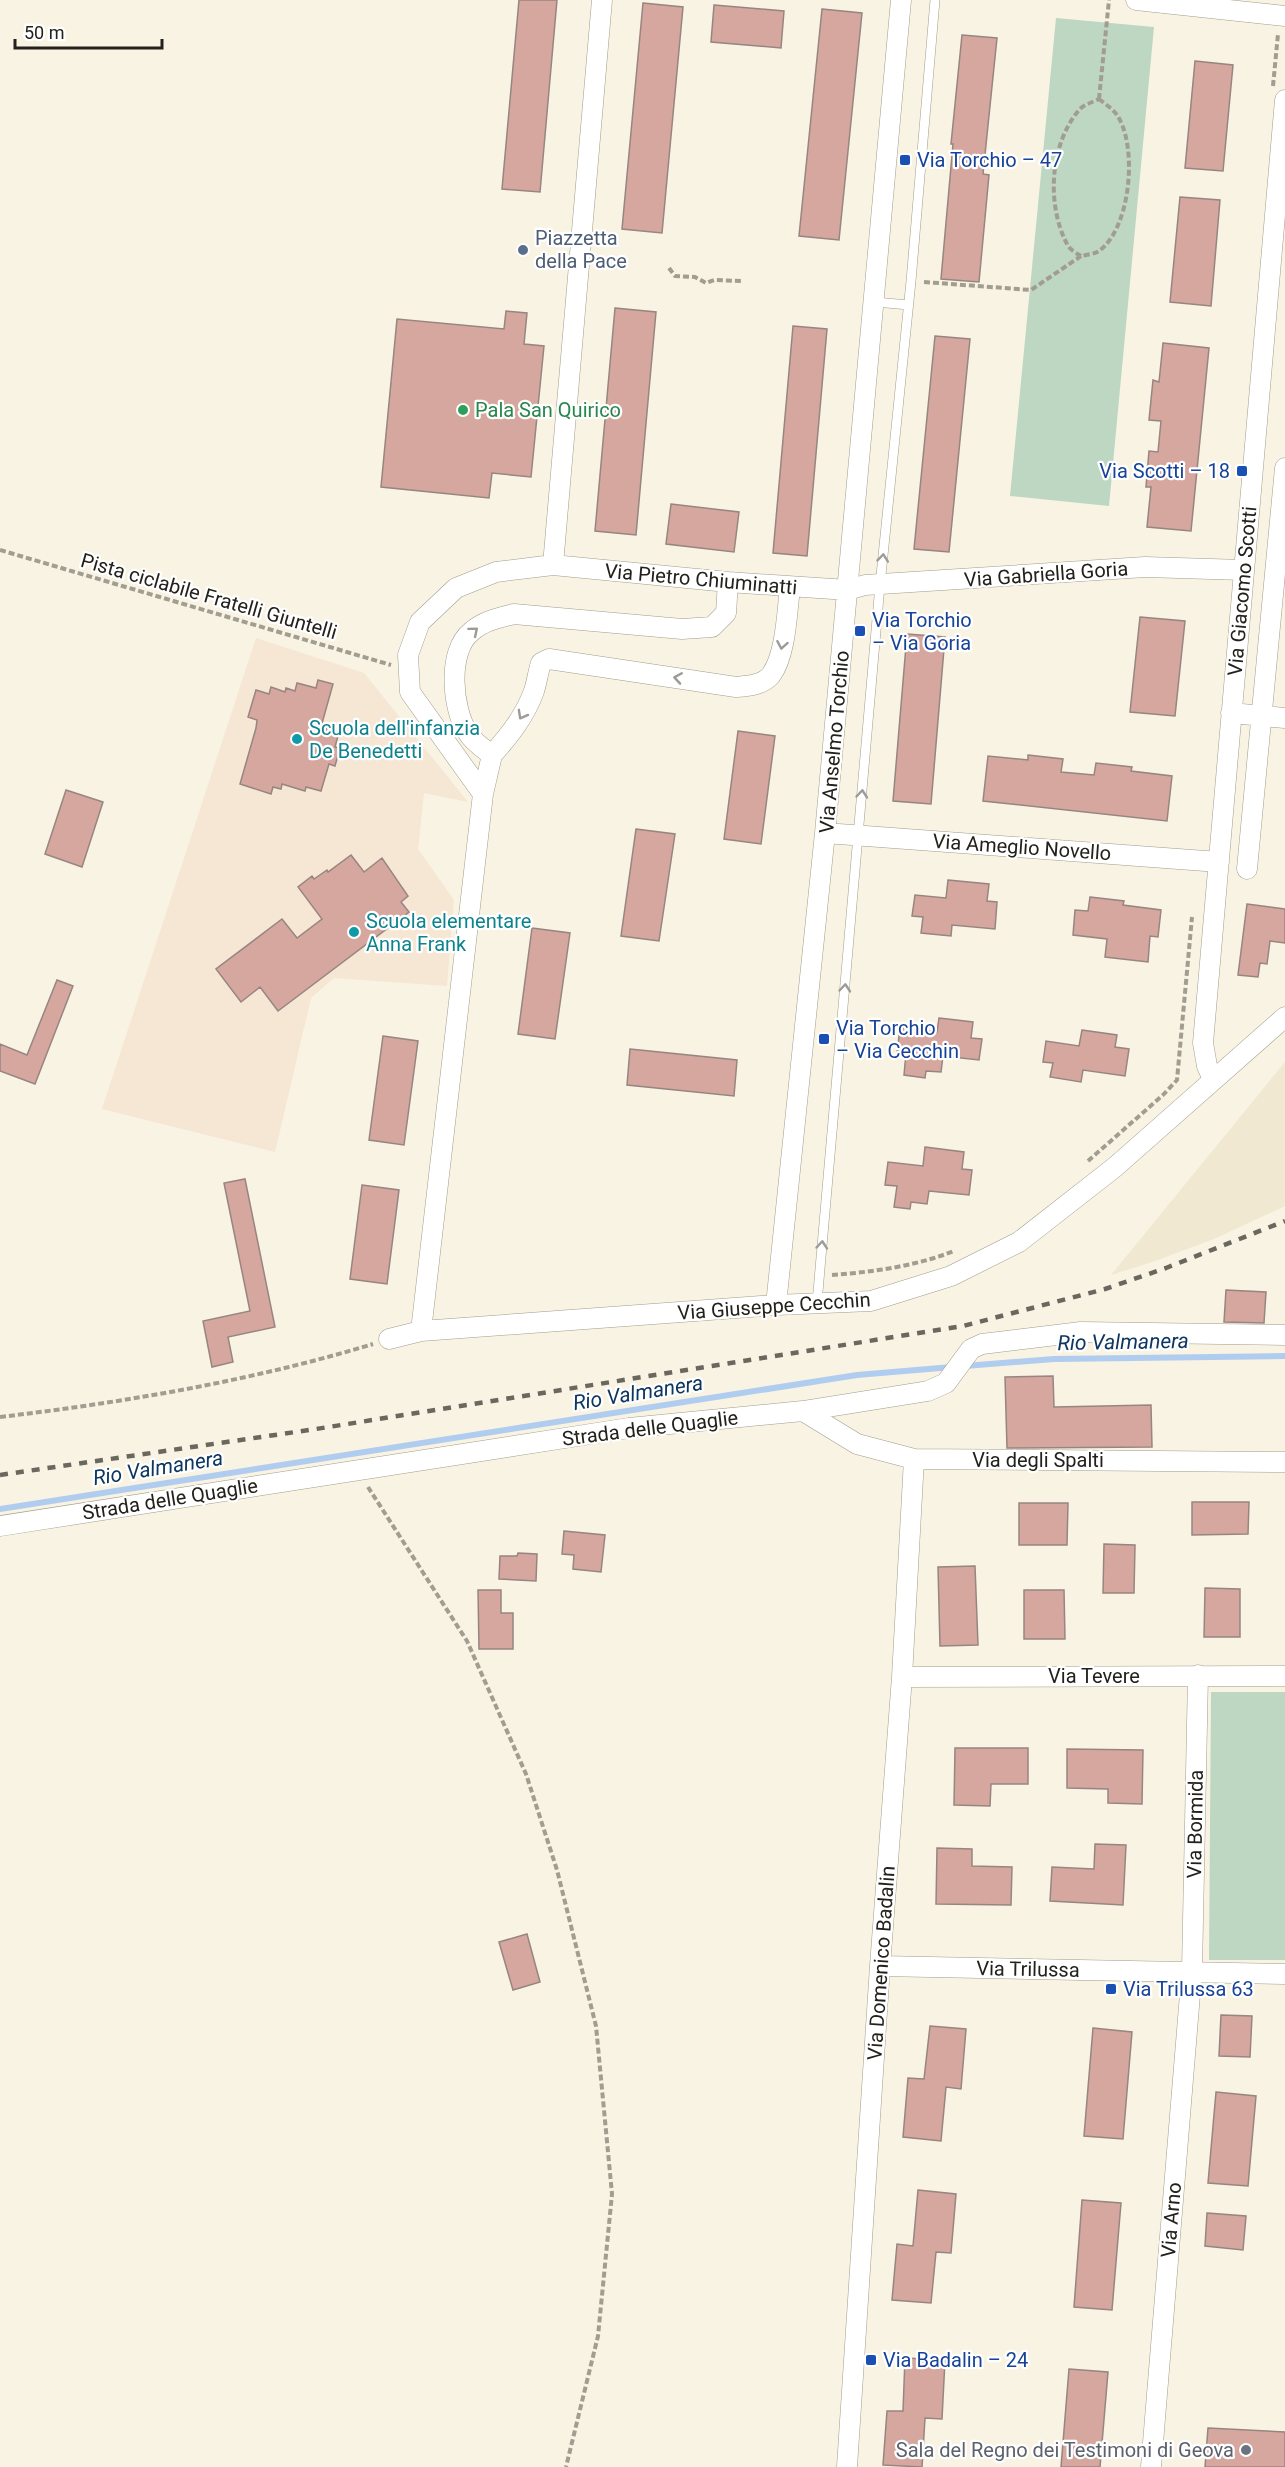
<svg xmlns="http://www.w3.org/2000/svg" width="1285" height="2467" font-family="Roboto,sans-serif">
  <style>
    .built { fill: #f0e8d0 }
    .education { fill: #f6e6d4 }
    .green { fill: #bdd7c2 }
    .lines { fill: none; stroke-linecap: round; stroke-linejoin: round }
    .stream { stroke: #b0cdf0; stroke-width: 6 }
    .building { fill: #d6a79f; stroke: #978582; stroke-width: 1.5 }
    .service-casing { stroke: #a19d8d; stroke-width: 10 }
    .minor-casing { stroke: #a19d8d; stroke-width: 21 }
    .path { stroke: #a19d90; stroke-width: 4; stroke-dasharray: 6 3; stroke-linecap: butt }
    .service { stroke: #fff; stroke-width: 9 }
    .minor { stroke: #fff; stroke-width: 20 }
    .rail { stroke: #6a675e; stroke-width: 4.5; stroke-dasharray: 8 8; stroke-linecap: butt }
    .oneway { stroke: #9c9b98 }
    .transit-dot { fill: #1a4fb4; stroke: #fff; stroke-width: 2 }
    .service-dot { fill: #5c6f8a; stroke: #fff; stroke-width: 2 }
    .leisure-dot { fill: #2e9e5b; stroke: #fff; stroke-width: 2 }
    .culture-dot { fill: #0f9aa8; stroke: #fff; stroke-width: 2 }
    .worship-dot { fill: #6b7280; stroke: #fff; stroke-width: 2 }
    .labels { text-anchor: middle; stroke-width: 4.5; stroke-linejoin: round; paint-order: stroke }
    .transit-label { font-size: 20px; fill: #164399; stroke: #fff; text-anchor: start }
    .service-label { font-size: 20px; fill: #4e5e75; stroke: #fff; text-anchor: start }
    .leisure-label { font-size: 20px; fill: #27864d; stroke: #fff; text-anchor: start }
    .street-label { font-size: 20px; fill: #23211b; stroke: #fff }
    .culture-label { font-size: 20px; fill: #0d838f; stroke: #fff; text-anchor: start }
    .worship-label { font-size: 20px; fill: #5b616d; stroke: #fff; text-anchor: end }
    .water-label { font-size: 21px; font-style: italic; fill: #0d3660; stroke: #fff }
  </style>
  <rect width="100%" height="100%" fill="#f8f3e2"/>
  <path class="built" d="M1285 1062V1206L1214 1239 1155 1261 1111 1275Z"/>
  <path class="education" d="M256 638 364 673 468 802 424 793 418 849 454 900 447 986 334 978 311 998 275 1152 102 1109Z"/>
  <path class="green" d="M1056 18 1154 27 1109 506 1010 496Z
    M1211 1692H1285V1960H1209Z"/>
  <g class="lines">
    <path class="stream" d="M965 1366 1054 1359 1285 1356
      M0 1509 857 1375 952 1367"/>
  </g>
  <path class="building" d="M519 0H557L540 192 502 189Z
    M643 3 683 7 662 233 622 229Z
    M714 5 784 11 781 48 711 42Z
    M822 9 862 13 839 240 799 236Z
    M962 35 997 38 983 174 989 175 979 282 941 279 953 144H951Z
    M1195 61 1233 65 1223 171 1185 168Z
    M1180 197 1220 200 1211 306 1170 302Z
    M615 308 656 312 636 535 595 531Z
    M506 311 527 313 524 344 544 346 531 477 492 473 489 498 381 487 397 319 504 329Z
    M793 326 827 329 807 556 773 553Z
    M935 336 970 339 949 552 914 549Z
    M1163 343 1209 348 1191 531 1147 527 1151 487H1146L1149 451 1158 452 1161 421 1149 420 1153 380 1159 382Z
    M671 504 739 512 734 552 666 544Z
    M1140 617 1185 621 1175 716 1130 712Z
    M907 634 945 637 931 804 893 801Z
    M318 680 333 684 321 727 339 732 335 747 340 748 335 766 329 764 321 791 306 787 305 791 282 784 281 789 273 787 271 794 240 784 256 728 257 720 248 717 256 690 269 694 271 687 285 692 286 688 295 691 297 683 316 688Z
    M738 731 775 736 761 844 724 839Z
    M1028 755 1063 759 1061 772 1094 775 1096 763 1132 767 1131 771 1172 776 1167 821 983 801 988 756 1028 760Z
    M66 790 103 802 82 867 45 854Z
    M636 829 675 834 659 941 621 936Z
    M351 855 364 872 382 858 408 896 401 902 409 912 278 1011 260 987 241 1002 216 969 282 919 297 938 322 919 298 887 312 876 314 879 327 870 328 872Z
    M948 880 989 884 987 901 997 902 995 929 952 925 951 936 921 933 923 917 912 916 915 895 946 898Z
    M1090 897 1124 901 1123 905 1161 910 1158 937 1150 936 1148 962 1105 957 1107 939 1073 935 1075 910 1088 911Z
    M1247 904 1285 909V943L1270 941 1267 964 1260 963 1258 977 1238 975Z
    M532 928 570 933 555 1039 518 1034Z
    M57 980 73 986 35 1084 0 1071V1044L27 1055Z
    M939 1018 973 1022 971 1038 982 1039 979 1060 943 1056 941 1072 926 1071 925 1078 904 1075 906 1053 897 1052 900 1028 937 1032Z
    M1082 1030 1117 1035 1115 1047 1129 1049 1125 1076 1083 1070 1081 1082 1050 1077 1053 1063 1043 1062 1046 1041 1079 1046Z
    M383 1036 418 1041 404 1145 369 1140Z
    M630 1049 737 1060 734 1096 627 1085Z
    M925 1147 964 1152 962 1169 972 1170 969 1195 929 1191 927 1204 911 1202 910 1209 894 1207 897 1186 885 1185 888 1162 923 1166Z
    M245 1179 275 1327 228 1337 233 1362 212 1367 203 1321 250 1311 224 1183Z
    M362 1185 399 1190 387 1284 350 1279Z
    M1226 1290 1266 1292 1264 1323 1224 1322Z
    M1053 1376 1054 1407 1151 1405 1152 1447 1007 1448 1005 1377Z
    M1192 1502H1249L1248 1534 1192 1535Z
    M1019 1503H1068L1067 1545H1019Z
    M564 1531 605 1535 601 1572 573 1569 574 1555 562 1554Z
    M1104 1544 1135 1545 1134 1593H1103Z
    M518 1553 537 1554 536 1581 499 1579 500 1556H517Z
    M975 1566 978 1645 940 1646 938 1567Z
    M1205 1588 1240 1589V1637H1204Z
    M478 1590H501V1613H513V1649H479Z
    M1024 1590H1064L1065 1639H1024Z
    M955 1748H1028V1784H991L990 1806 954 1805Z
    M1067 1749 1143 1750 1142 1804 1108 1803V1789L1067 1788Z
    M1095 1844 1126 1845 1123 1905 1050 1901 1052 1867 1094 1869Z
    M937 1848 972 1849V1866L1012 1867 1011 1905 936 1904Z
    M527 1934 540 1982 513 1990 499 1942Z
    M1221 2015 1252 2016 1250 2057 1219 2056Z
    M930 2026 966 2029 961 2089 946 2087 941 2141 903 2137 908 2078 924 2079Z
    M1093 2028 1132 2032 1123 2139 1084 2136Z
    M1216 2092 1256 2096 1248 2186 1208 2183Z
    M918 2190 956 2194 951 2253 936 2252 931 2303 892 2300 897 2244 913 2246Z
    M1082 2200 1121 2203 1112 2310 1074 2307Z
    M1207 2213 1246 2216 1243 2250 1205 2246Z
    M905 2358 945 2360 942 2419 925 2418 922 2467 883 2465 887 2411H903Z
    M1069 2369 1108 2372 1100 2467H1061Z
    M1208 2428 1285 2432V2467H1205Z"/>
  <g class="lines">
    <defs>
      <path id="service" d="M875 302 909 305
        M817 1303 880 585 911 281 935 0"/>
      <path id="minor" d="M1136 0 1285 16
        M553 565 602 0
        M728 582 726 613 712 627 682 629 514 614C498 618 483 621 471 632 447 651 452 710 468 733 473 742 484 749 492 755 509 736 525 716 534 691 537 682 538 672 541 663L549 659 736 687C748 686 763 685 771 675 786 655 787 612 790 587
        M1231 713 1285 718
        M483 794 410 692 408 655 420 622 456 588 496 572 553 565 728 582 848 590 865 585 1145 567 1244 570
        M825 833 1219 862
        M1247 869 1285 468
        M1213 1079 1207 1066 1203 1043 1285 100
        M776 1305 825 833 901 0
        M421 1331 483 794 492 755
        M389 1339 421 1331 776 1305 871 1301 951 1276 1019 1242 1115 1167 1285 1017
        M803 1411 857 1444 914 1459 1285 1462
        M0 1526 629 1428 803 1411 928 1391 946 1383 971 1349 982 1344 1081 1332 1285 1335
        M902 1677 1285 1676
        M880 1966 1285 1974
        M847 2467 880 1966 902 1677 914 1459
        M1151 2467 1192 1970 1198 1675"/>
    </defs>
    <use href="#service" class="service-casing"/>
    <use href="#minor" class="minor-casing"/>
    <path class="path" d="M1273 86 1278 34
      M1099 99C1105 104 1113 109 1117 115 1138 146 1131 228 1099 251 1094 254 1086 255 1081 256 1076 253 1069 249 1067 244 1046 204 1050 144 1079 110 1083 105 1093 102 1099 99Z
      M1099 99 1109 0
      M669 268 675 276 695 277 706 283 714 280 742 281
      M924 282 1031 290 1081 256
      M0 550 391 665
      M1088 1161 1163 1095 1177 1080 1192 917
      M832 1275C873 1272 916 1266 954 1251
      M0 1417C126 1402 251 1381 373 1344
      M368 1487 467 1641 526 1774 557 1870 596 2026 612 2194 598 2336 566 2467"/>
    <use href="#service" class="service"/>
    <use href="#minor" class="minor"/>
    <path class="rail" d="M0 1475 316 1429 963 1326 1105 1289 1166 1268 1285 1221"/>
  </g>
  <defs><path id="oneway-chevron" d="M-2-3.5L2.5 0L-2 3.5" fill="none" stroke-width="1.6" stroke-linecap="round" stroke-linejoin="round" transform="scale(1.5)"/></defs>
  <g class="oneway">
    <use href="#oneway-chevron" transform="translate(883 558) rotate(-84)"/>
    <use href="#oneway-chevron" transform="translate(474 631) rotate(-40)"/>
    <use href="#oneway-chevron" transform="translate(782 645) rotate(100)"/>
    <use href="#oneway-chevron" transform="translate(678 678) rotate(-171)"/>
    <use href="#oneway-chevron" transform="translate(522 715) rotate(119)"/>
    <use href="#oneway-chevron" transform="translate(862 794) rotate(-85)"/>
    <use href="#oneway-chevron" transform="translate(845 988) rotate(-85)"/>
    <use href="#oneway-chevron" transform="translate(822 1245) rotate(-85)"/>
  </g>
  <g class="transit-dot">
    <rect x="899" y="154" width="12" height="12" rx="3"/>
    <rect x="1236" y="465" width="12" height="12" rx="3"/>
    <rect x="854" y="625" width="12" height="12" rx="3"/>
    <rect x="818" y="1033" width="12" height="12" rx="3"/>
    <rect x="1105" y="1983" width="12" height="12" rx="3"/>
    <rect x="865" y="2354" width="12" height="12" rx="3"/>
  </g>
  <circle class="service-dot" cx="523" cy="250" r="6"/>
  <circle class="leisure-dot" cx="463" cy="410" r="6"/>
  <g class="culture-dot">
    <circle cx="297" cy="739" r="6"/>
    <circle cx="354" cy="932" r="6"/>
  </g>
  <circle class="worship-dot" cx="1246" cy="2450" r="6"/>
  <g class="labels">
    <g class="transit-label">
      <text x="917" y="167">Via Torchio – 47</text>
      <text x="1230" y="478" text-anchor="end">Via Scotti – 18</text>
      <text x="872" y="627">Via Torchio<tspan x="872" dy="23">– Via Goria</tspan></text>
      <text x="836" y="1035">Via Torchio<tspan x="836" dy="23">– Via Cecchin</tspan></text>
      <text x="1123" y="1996">Via Trilussa 63</text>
      <text x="883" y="2367">Via Badalin – 24</text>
    </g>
    <g class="service-label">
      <text x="535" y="245">Piazzetta<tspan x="535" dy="23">della Pace</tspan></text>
    </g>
    <g class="leisure-label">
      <text x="475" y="417">Pala San Quirico</text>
    </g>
    <g class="street-label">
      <text transform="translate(1046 574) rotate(-4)" y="7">Via Gabriella Goria</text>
      <text transform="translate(701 579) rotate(5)" y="7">Via Pietro Chiuminatti</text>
      <text transform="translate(1242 591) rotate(-85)" y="7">Via Giacomo Scotti</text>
      <text transform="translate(209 596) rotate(16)" y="7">Pista ciclabile Fratelli Giuntelli</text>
      <text transform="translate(834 742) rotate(-85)" y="7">Via Anselmo Torchio</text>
      <text transform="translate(1022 847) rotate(4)" y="7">Via Ameglio Novello</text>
      <text transform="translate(774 1306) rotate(-4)" y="7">Via Giuseppe Cecchin</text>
      <text transform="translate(650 1428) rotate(-7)" y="7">Strada delle Quaglie</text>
      <text x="1038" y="1467">Via degli Spalti</text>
      <text transform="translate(170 1499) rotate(-9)" y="7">Strada delle Quaglie</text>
      <text x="1094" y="1683">Via Tevere</text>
      <text transform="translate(1195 1824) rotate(-89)" y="7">Via Bormida</text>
      <text transform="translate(881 1963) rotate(-86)" y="7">Via Domenico Badalin</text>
      <text transform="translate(1028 1969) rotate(1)" y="7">Via Trilussa</text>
      <text transform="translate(1171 2220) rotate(-85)" y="7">Via Arno</text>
    </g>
    <g class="culture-label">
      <text x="309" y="735">Scuola dell'infanzia<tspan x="309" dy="23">De Benedetti</tspan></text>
      <text x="366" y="928">Scuola elementare<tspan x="366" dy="23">Anna Frank</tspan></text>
    </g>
    <g class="worship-label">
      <text x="1234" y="2457">Sala del Regno dei Testimoni di Geova</text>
    </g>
    <g class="water-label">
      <text transform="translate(1123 1342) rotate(-1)" y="7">Rio Valmanera</text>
      <text transform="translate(638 1393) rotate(-9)" y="7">Rio Valmanera</text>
      <text transform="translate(158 1468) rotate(-9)" y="7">Rio Valmanera</text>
    </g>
  </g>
  <path d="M15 39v9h147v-9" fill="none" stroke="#23211b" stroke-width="3"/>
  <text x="24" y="39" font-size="18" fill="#23211b" stroke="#ffffff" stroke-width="4.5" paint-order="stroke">50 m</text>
</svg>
